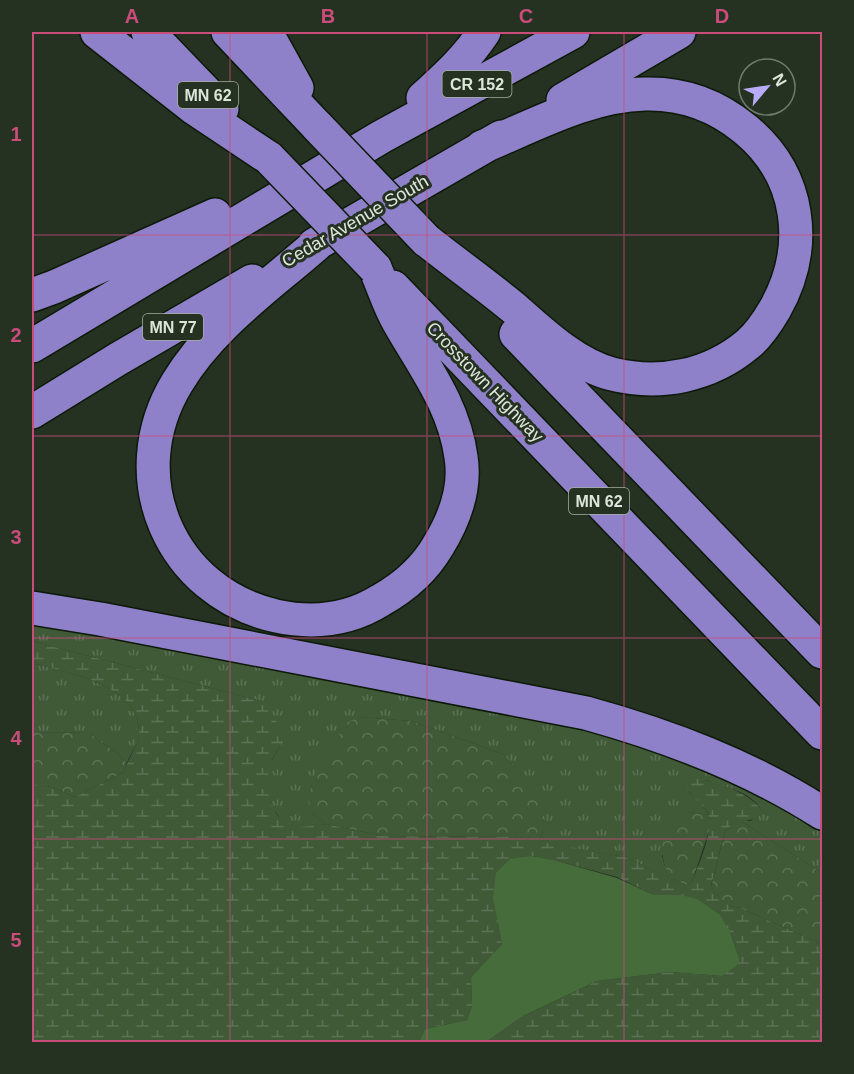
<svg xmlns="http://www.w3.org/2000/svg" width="854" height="1074" font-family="Arial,sans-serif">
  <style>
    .grass { fill: url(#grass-tufts) }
    .forest { fill: url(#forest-crowns) }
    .wetland { fill: url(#wetland-marsh) }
    .water { fill: #476c3b }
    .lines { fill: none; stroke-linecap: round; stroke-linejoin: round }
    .highway-casing { stroke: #0d1909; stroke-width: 36 }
    .highway { stroke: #8f81c9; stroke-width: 33 }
    .highway-bridge-casing { stroke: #0d1909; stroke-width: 36; stroke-linecap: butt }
    .highway-bridge { stroke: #8f81c9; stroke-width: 33 }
    .grid { fill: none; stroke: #c94c7b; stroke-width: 1.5; stroke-opacity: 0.55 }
    .labels { text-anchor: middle; stroke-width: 6; stroke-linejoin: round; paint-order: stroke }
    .shield { fill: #253221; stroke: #a6b0a3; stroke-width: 1.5 }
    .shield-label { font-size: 16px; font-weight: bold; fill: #dee6db }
    .street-label { font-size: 18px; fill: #dee6db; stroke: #253221 }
    .neatline { fill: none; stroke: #c94c7b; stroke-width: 2 }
    .grid-label { font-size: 20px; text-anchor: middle; font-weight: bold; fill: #c94c7b }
  </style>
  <defs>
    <pattern id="grass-tufts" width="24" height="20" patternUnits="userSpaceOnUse" patternTransform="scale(1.5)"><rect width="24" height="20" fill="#405a38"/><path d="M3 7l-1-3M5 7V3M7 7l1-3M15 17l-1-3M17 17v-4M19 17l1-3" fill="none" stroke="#5b7254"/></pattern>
    <pattern id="forest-crowns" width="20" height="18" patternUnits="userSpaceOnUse" patternTransform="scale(1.5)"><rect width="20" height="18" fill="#405a38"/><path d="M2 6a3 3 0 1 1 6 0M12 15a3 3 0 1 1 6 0" fill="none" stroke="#5b7254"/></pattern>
    <pattern id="wetland-marsh" width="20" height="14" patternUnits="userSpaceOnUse" patternTransform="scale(1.5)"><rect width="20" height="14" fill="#405a38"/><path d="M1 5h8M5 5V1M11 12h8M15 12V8" fill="none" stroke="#5b7254"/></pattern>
  </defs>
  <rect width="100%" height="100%" fill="#253221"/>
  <path class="grass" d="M32 613 670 745 822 824V873L741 821H751L761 810C753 792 724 787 706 780L689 792 701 803 709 815 688 812 662 856 668 877 625 857 538 842 543 832 535 789 503 754 411 721 359 717 311 813 326 824C315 826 303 829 293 826 275 820 265 796 267 779 268 766 275 755 281 744L261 701 32 641Z
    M32 663C67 673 142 685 139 734 139 743 130 754 127 763L118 754 89 733 32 732Z"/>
  <path class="forest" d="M359 717 411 721 503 754 535 788 545 821 543 832 538 842 514 837 384 836 326 824 311 813 309 800 312 780 346 723Z
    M32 732 89 733 118 754 127 763 124 772 75 797 52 787 32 784Z
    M689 812 709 815 711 825 692 882 686 885 668 877C659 847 656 827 689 812Z
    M741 821 822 873V944L740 908C726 906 719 899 711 887L725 831 733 824Z"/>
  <path class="wetland" d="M32 641 261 701 281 728V744L273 758 267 780 270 801 277 815 291 825 303 827 326 824 384 836 514 837 625 857 686 885 692 882C698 866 715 828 708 813 702 803 693 797 686 788L687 780C703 774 755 795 761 810L758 818 733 824 725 831 711 886C719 899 726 906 740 908L822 944V1042H486L523 1016 597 981 670 972 722 976 740 961 730 932 681 895H654L617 877 554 860 532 856 498 923 502 944 471 977 472 1006 467 1020 425 1029 419 1042H32V784L52 787 75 797 124 772C127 762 139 742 139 734 142 685 67 673 32 663Z"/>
  <path class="water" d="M532 856 554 860 617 878 654 895H681L697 899 720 915 730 932 740 961 736 966 722 976 670 972 597 981 523 1016 486 1042H419L425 1029 467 1020 472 1006 471 977 502 944 493 898 496 873 510 859Z"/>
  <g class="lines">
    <defs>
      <path id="highway" d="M97 32 194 108 269 158
        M148 32 222 109
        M228 32 318 127
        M266 32 297 88
        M423 98C446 77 467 58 484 32
        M563 100 679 32
        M426 240C455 263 486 285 515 309 542 333 576 365 612 374 660 386 710 376 748 344 759 335 768 321 775 309 810 247 801 175 745 129 716 105 683 93 645 94 589 95 533 126 482 147
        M317 244C268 287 211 326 177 383 120 477 170 592 276 616 313 624 349 620 381 600 404 587 424 570 438 546 454 520 466 488 461 457 454 405 424 367 399 323 389 306 383 286 375 268
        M314 245 501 137
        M393 287 822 733
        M32 295 54 287 215 215
        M516 334 822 652
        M32 346 381 137 573 32
        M32 412 118 359 252 281
        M32 608 100 619 586 713C669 736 749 766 822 813"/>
    </defs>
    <use href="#highway" class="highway-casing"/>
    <use href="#highway" class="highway"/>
    <defs>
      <path id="highway-bridge" d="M318 127 426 240
        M269 158 375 268"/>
    </defs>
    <use href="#highway-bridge" class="highway-bridge-casing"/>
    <use href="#highway-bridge" class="highway-bridge"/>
  </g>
  <path class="grid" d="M230 32V1042M427 32V1042M624 32V1042M32 235H822M32 436H822M32 638H822M32 839H822"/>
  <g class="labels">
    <g class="shield">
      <rect x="442.5" y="71" width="69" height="26" rx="4.5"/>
      <rect x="178" y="82" width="60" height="26" rx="4.5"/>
      <rect x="143" y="314" width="60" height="26" rx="4.5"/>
      <rect x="569" y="488" width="60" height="26" rx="4.5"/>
    </g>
    <g class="shield-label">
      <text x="477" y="90">CR 152</text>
      <text x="208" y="101">MN 62</text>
      <text x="173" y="333">MN 77</text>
      <text x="599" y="507">MN 62</text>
    </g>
    <g class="street-label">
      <text transform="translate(355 221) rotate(-30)" y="6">Cedar Avenue South</text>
      <text transform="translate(485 382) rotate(46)" y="6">Crosstown Highway</text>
    </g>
  </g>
  <rect width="854" height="1074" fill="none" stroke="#253221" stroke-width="66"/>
  <g transform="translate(767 87) rotate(61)"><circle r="28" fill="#253221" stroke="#6f7a6b" stroke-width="1.5"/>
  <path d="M0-4.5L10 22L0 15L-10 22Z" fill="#b8abf7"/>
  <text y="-9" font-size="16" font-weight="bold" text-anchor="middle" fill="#dee6db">N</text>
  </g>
  <rect x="33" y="33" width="788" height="1008" class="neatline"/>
  <g class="grid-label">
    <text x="132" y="23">A</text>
    <text x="328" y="23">B</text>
    <text x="526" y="23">C</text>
    <text x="722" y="23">D</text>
    <text x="16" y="141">1</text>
    <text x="16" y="342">2</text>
    <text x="16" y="544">3</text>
    <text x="16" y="745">4</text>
    <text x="16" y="947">5</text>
  </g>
</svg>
